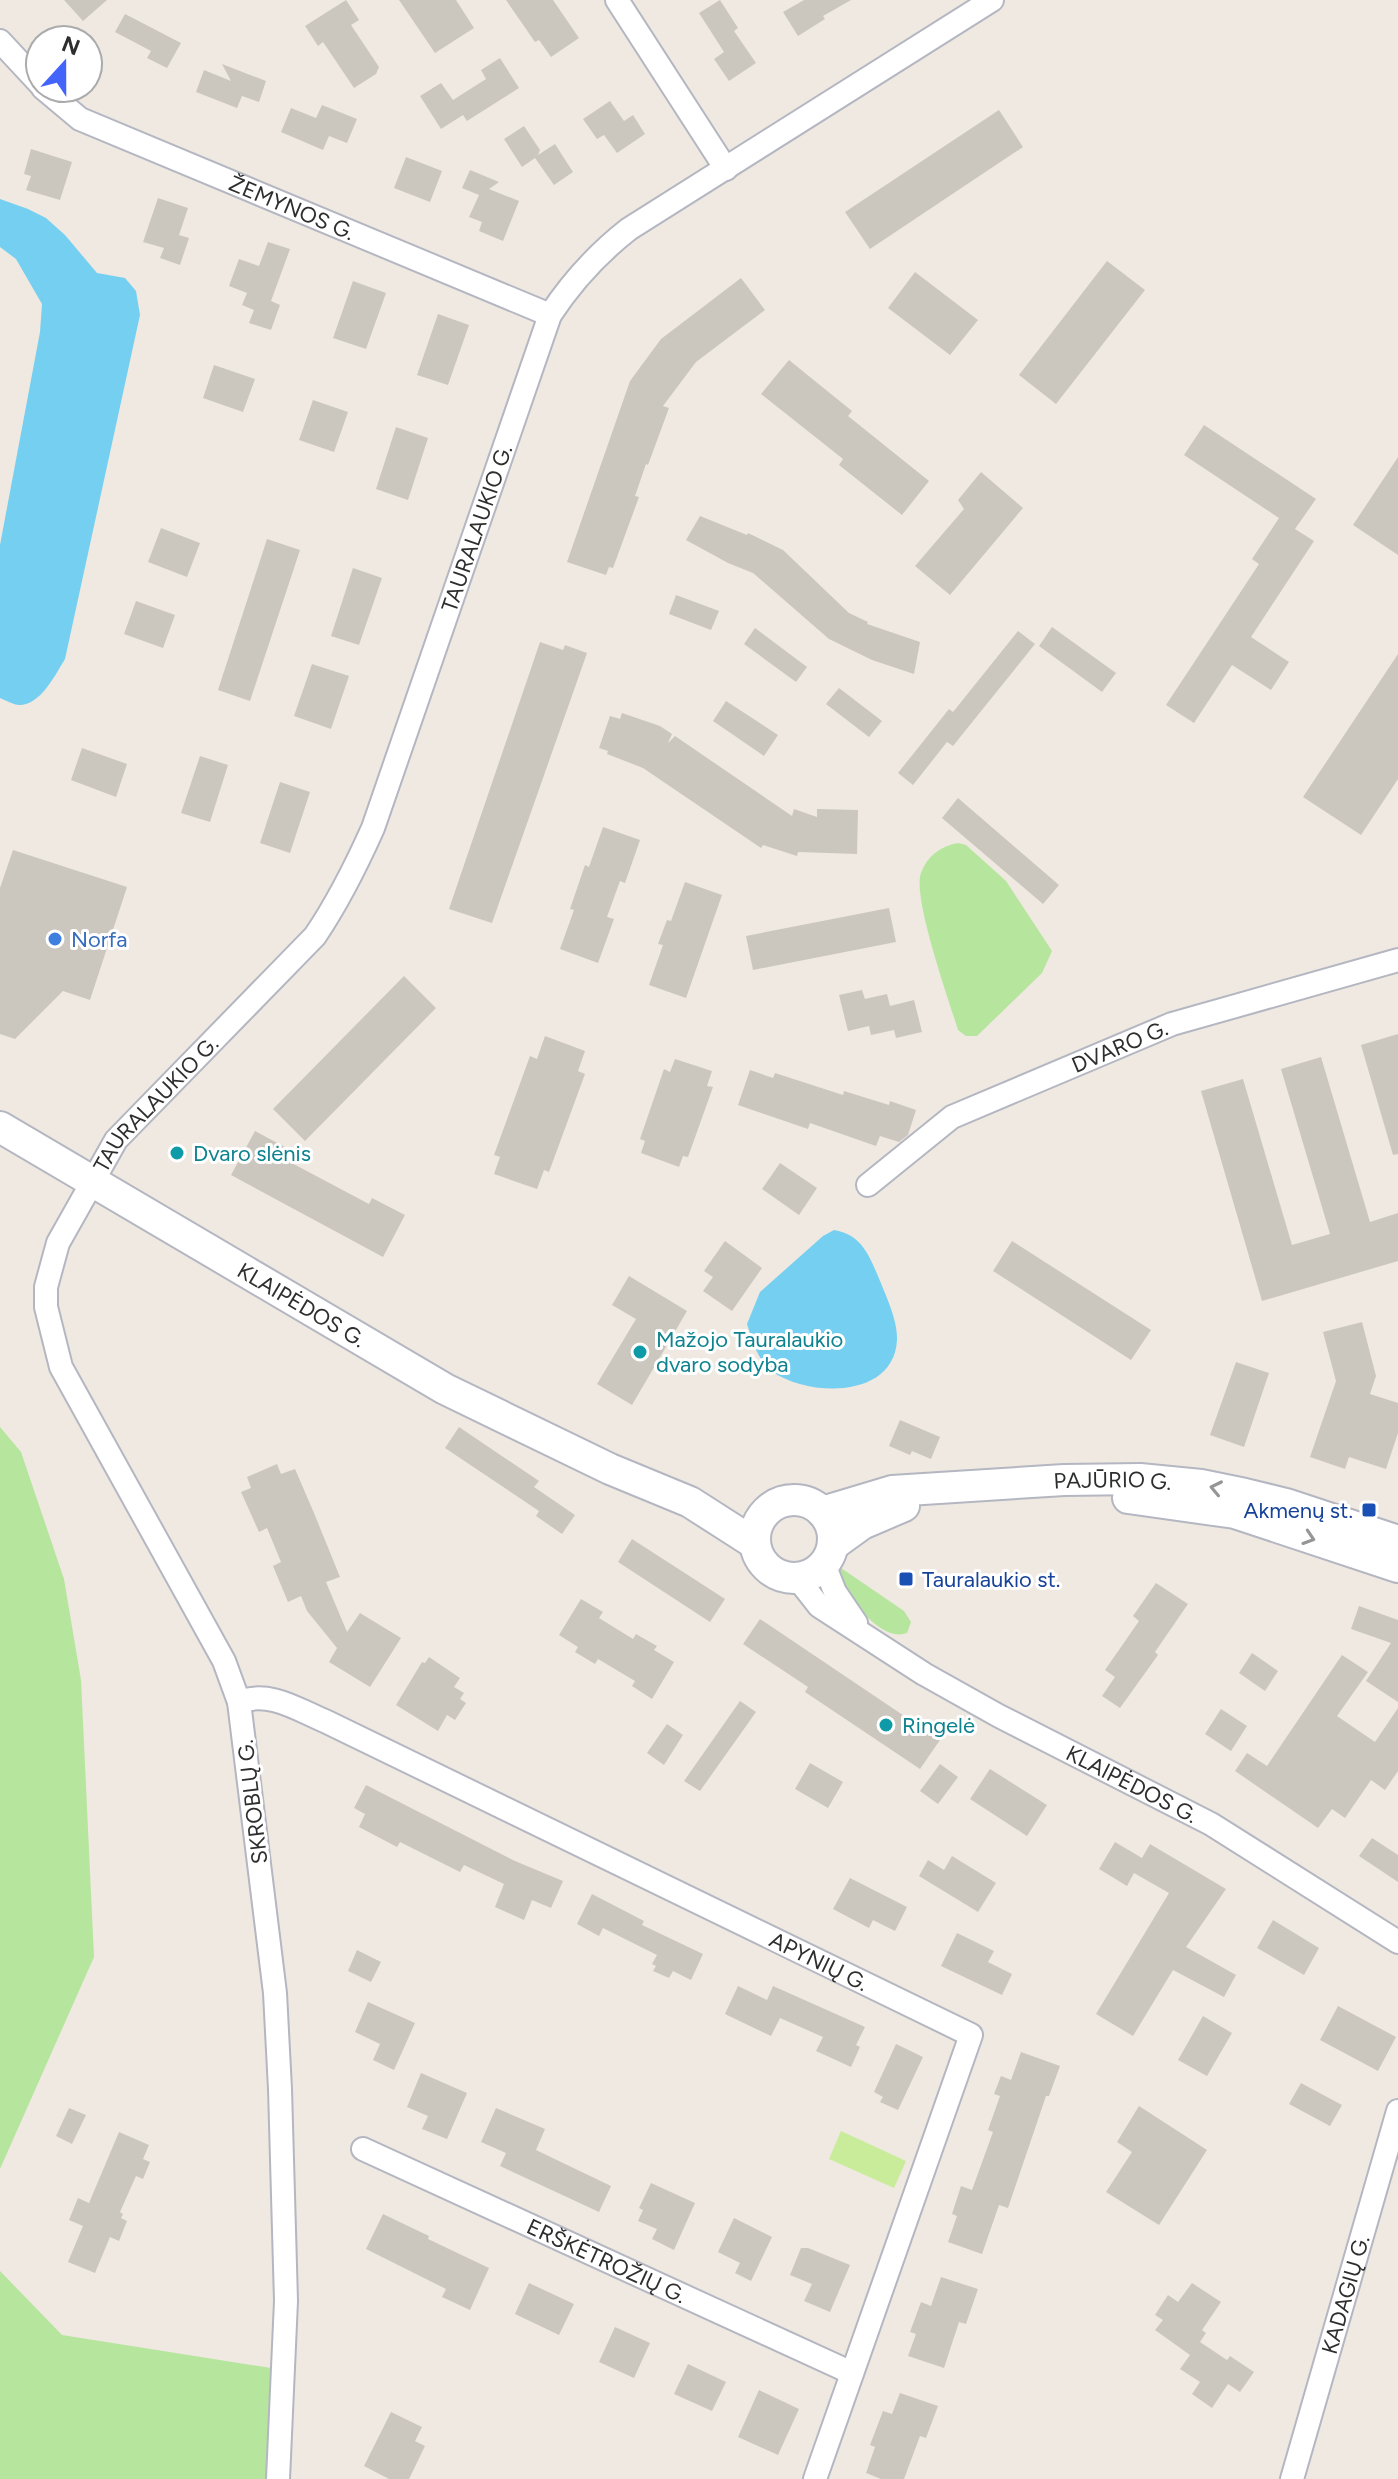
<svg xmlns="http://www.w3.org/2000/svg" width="1398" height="2479" font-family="Figtree,sans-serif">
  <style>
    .green { fill: #b6e59e }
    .pitch { fill: #c9ec9a }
    .water { fill: #75cff0 }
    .building { fill: #cbc7bf }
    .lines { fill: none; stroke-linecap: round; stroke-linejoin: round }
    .street-casing { stroke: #b4b7c1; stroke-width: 26 }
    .secondary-casing { stroke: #b4b7c1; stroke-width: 34 }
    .street { stroke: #fff; stroke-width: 22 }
    .secondary { stroke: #fff; stroke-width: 30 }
    .oneway { stroke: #969696 }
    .shop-dot { fill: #3f7fe0; stroke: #fff; stroke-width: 3 }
    .culture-dot { fill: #0f9aa8; stroke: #fff; stroke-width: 3 }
    .transit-dot { fill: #1a4fb4; stroke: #fff; stroke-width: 3 }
    .labels { text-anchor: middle; stroke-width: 6; stroke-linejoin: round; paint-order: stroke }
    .street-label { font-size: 22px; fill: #2e2e2e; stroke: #fff }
    .shop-label { font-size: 22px; fill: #366cbe; stroke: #fff; text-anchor: start }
    .culture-label { font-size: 22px; fill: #0d838f; stroke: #fff; text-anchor: start }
    .transit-label { font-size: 22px; fill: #164399; stroke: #fff; text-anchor: end }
  </style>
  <rect width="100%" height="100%" fill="#efe9e1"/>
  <path class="green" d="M958 843 966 845 1006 881 1052 951 1042 973 977 1036H966L958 1030C949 1000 912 897 921 873 927 856 941 846 958 843Z
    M0 1427 21 1452 64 1579 81 1680 94 1957 0 2169Z
    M841 1568 904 1611 911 1622 907 1633C881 1643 848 1597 838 1576Z
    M0 2271 62 2335 271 2368 268 2479H0Z"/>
  <path class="pitch" d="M841 2131 906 2161 894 2188 829 2159Z"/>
  <path class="water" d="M0 199 28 209 46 218 65 235 97 273 125 278 136 291 140 315 65 659C55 675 41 705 19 705 14 705 5 700 0 698V545L40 332 42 304 16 259 0 247Z
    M834 1230C861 1235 868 1253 878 1276 885 1294 898 1320 897 1340 894 1399 809 1397 773 1372 757 1360 753 1342 747 1324L760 1292 823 1236Z"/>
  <path class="building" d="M64 0H107L83 21Z
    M346 0 359 20 351 25 379 67 376 74 354 88 323 42 318 46 305 26Z
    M399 0H456L474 28 435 53Z
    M506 0H553L579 38 551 57 539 40 535 42Z
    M720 0 738 28 734 31 756 63 729 81 714 59 724 52 699 13Z
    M804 0H851L823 16 825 19 798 36 783 12Z
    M125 14 181 43 167 68 147 58 151 51 115 32Z
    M500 58 519 88 467 121 463 115 441 129 420 96 441 83 453 100 486 79 481 70Z
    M222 64 266 81 259 102 242 96 237 108 196 92 204 70 231 81Z
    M610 101 624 121 633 115 645 134 617 153 604 135 597 139 583 119Z
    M322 105 357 119 347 143 329 136 323 150 281 132 291 108 316 118Z
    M999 110 1023 147 870 249 845 212Z
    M524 126 540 150 538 155 555 144 573 172 554 185 535 158 522 167 504 139Z
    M31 149 72 162 60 200 26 190 31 176 24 174Z
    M406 157 442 171 430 202 394 188Z
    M470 170 499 182 489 189 519 201 503 241 479 231 482 222 469 217 479 195 462 188Z
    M158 198 188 208 179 235 189 238 180 265 160 258 164 248 143 242Z
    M268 242 290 249 271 301 280 305 271 330 249 323 254 310 242 305 247 293 229 286 239 259 259 266Z
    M1107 261 1145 290 1056 404 1019 375Z
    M915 272 978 320 950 355 888 308Z
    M741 278 765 310 696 362 663 406 669 408 648 465 646 464 635 496 639 497 613 568 609 567 606 575 567 562 630 381 661 339Z
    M353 281 386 293 366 349 333 338Z
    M438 314 469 325 448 385 417 375Z
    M789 360 852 411 848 416 929 481 902 515 839 465 843 459 761 394Z
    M214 365 255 379 243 412 203 398Z
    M313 400 348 412 334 452 299 440Z
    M1204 425 1316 499 1295 529 1314 541 1251 637 1289 662 1271 690 1232 665 1194 723 1166 705 1259 564 1252 559 1279 518 1184 455Z
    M396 427 428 438 408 500 376 489Z
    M1398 457V555L1353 525Z
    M981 472 1023 508 950 595 915 566 964 509 958 500Z
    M700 516 747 535 748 533 783 550 849 613 868 622 867 624 920 642 914 674 872 660 829 639 753 573 728 563 686 540Z
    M161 528 200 543 187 577 148 562Z
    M267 539 300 550 250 701 218 690Z
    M353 568 382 578 359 645 331 636Z
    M676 595 719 611 711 630 669 614Z
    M136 601 175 615 163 648 124 634Z
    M1052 627 1116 673 1102 692 1039 646Z
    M755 628 807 667 796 682 744 644Z
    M1018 631 1035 644 953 746 947 742 913 785 898 773 949 709 953 712Z
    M540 642 563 650 565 645 587 653 492 923 449 909Z
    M1398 654V779L1361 835 1303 797Z
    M312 664 349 676 331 729 294 716Z
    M839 688 882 721 869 737 826 704Z
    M726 701 778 735 764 756 713 721Z
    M622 713 660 726 672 734 668 743 675 736 792 816 794 809 817 817V809L858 810 857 854 798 852 797 856 763 845 761 848 643 768 607 754 608 751 599 748 610 716 620 719Z
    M82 748 127 764 116 797 71 780Z
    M200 756 228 765 210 822 181 813Z
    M280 782 310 792 290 853 260 843Z
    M958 798 1059 885 1043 904 942 818Z
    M603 827 640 840 625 883 620 881 607 917 614 919 598 963 560 949 574 910 570 909 585 865 589 867Z
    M13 850 127 887 90 1000 63 991 15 1039 0 1034V888Z
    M685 882 722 895 686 998 649 985 663 945 658 944 667 920 671 921Z
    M889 908 896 942 753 970 746 936Z
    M404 976 436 1008 305 1141 273 1109Z
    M862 990 865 999 887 994 890 1006 914 1000 922 1032 896 1038 894 1030 871 1035 869 1026 848 1031 839 995Z
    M1398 1034V1154L1393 1155 1361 1045Z
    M545 1036 585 1051 578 1071 585 1074 549 1172 544 1170 537 1189 494 1174 500 1157 494 1155 530 1056 537 1059Z
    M1321 1057 1370 1222 1398 1213V1261L1262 1301 1201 1091 1243 1079 1292 1245 1330 1234 1281 1069Z
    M675 1059 712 1071 707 1086 713 1087 688 1157 683 1156 679 1167 641 1153 645 1141 640 1139 664 1069 670 1072Z
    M750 1070 773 1078 775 1073 843 1095 844 1091 889 1105 890 1101 916 1110 908 1135 899 1142 880 1136 876 1146 810 1123 808 1129 738 1105Z
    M255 1131 294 1152 286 1160 369 1204 372 1198 405 1215 383 1257 231 1175Z
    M780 1163 817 1188 799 1215 762 1189Z
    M725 1241 762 1268 732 1311 703 1291 713 1277 704 1271Z
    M1012 1241 1151 1330 1131 1360 993 1271Z
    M629 1276 687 1311 632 1405 597 1384 636 1319 612 1305Z
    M1362 1322 1376 1376 1370 1394 1398 1403V1433L1386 1469 1349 1457 1345 1469 1310 1457 1336 1381 1323 1332Z
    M1236 1362 1269 1373 1244 1447 1210 1435Z
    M900 1420 940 1437 931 1459 912 1451 910 1455 889 1446Z
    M459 1427 539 1481 534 1487 575 1515 562 1534 536 1516 539 1511 445 1448Z
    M277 1464 281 1474 295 1469 314 1513 340 1577 326 1582 347 1632 360 1613 401 1638 370 1687 329 1662 337 1648 307 1611 301 1596 288 1602 273 1566 281 1562 267 1528 259 1532 241 1492 251 1488 247 1477Z
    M632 1539 725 1599 710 1622 618 1562Z
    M1156 1583 1188 1604 1155 1652 1158 1655 1120 1708 1102 1696 1115 1677 1105 1670 1139 1621 1133 1616Z
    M581 1599 603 1612 599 1618 633 1639 636 1634 657 1646 654 1650 674 1662 652 1699 632 1686 635 1681 598 1659 595 1664 575 1652 578 1647 559 1635Z
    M1359 1606 1398 1620V1702L1366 1681 1391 1643 1351 1629Z
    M760 1619 940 1740 920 1769 805 1692 808 1687 743 1644Z
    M1252 1653 1278 1671 1265 1691 1239 1673Z
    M1342 1655 1368 1672 1337 1716 1375 1742 1398 1708V1771L1385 1790 1371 1780 1345 1818 1332 1809 1318 1828 1235 1771 1247 1753 1267 1766Z
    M429 1657 460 1678 454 1687 464 1693 460 1699 466 1703 455 1720 447 1715 438 1731 396 1705 422 1662 425 1663Z
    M740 1701 756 1712 700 1791 684 1781Z
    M1221 1709 1247 1726 1231 1751 1205 1734Z
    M667 1724 683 1735 664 1765 647 1753Z
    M810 1763 843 1782 828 1808 795 1789Z
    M940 1764 958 1777 938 1804 920 1791Z
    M990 1769 1047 1805 1027 1836 970 1799Z
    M366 1785 515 1861 563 1881 551 1908 532 1900 524 1920 495 1907 504 1884 464 1865 460 1872 400 1842 397 1847 359 1827 365 1814 354 1808Z
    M1372 1838 1398 1855V1882L1359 1856Z
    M1115 1842 1142 1858 1150 1844 1226 1889 1186 1947 1236 1975 1224 1997 1173 1970 1133 2036 1096 2014 1169 1893 1134 1873 1127 1886 1099 1869Z
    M952 1856 996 1883 978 1912 919 1876 928 1860 944 1870Z
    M850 1878 907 1907 895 1931 873 1920 869 1928 833 1909Z
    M592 1894 644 1921 642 1925 703 1954 691 1980 673 1971 669 1978 653 1971 656 1966 652 1964 657 1955 603 1928 599 1936 577 1924Z
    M1273 1920 1319 1948 1304 1975 1257 1948Z
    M957 1933 994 1951 988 1962 1012 1974 1002 1995 941 1966Z
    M357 1950 381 1962 371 1982 348 1971Z
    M738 1986 767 2000 773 1986 865 2027 856 2045 860 2047 851 2067 816 2051 823 2037 780 2018 771 2036 725 2014Z
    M368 2002 415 2023 394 2070 373 2060 380 2044 355 2032Z
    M1338 2006 1396 2037 1378 2071 1320 2040Z
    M1203 2016 1232 2033 1207 2076 1178 2060Z
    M896 2044 923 2057 898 2110 880 2102 883 2097 874 2092Z
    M1021 2052 1060 2066 1049 2096H1046L1008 2208 999 2205 982 2254 948 2242 957 2216 952 2214 961 2186 972 2190 993 2132 988 2130 1000 2096 994 2094 1001 2076 1011 2080Z
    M421 2073 467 2093 447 2139 422 2129 428 2116 407 2107Z
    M1301 2083 1342 2105 1330 2126 1289 2104Z
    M1139 2106 1207 2150 1159 2225 1106 2192 1132 2152 1117 2142Z
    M69 2108 86 2115 72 2144 56 2136Z
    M496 2108 545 2129 536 2150 611 2186 599 2212 500 2166 506 2153 481 2142Z
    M119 2132 149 2145 143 2159 150 2162 143 2179 136 2176 120 2212 123 2214 121 2218 127 2221 119 2241 110 2237 95 2273 68 2262 83 2226 69 2220 78 2198 89 2203Z
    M651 2183 695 2203 674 2250 652 2239 657 2229 638 2221 643 2210 639 2208Z
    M383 2214 429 2236 428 2239 489 2268 470 2310 442 2297 446 2289 366 2249Z
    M734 2218 772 2237 751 2281 735 2273 740 2263 718 2252Z
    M801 2248H808L850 2265 830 2312 804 2301 812 2284 790 2275Z
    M941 2277 978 2289 966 2324 959 2322 944 2368 908 2356 916 2334 910 2332 921 2302 931 2306Z
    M529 2283 574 2304 559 2335 515 2314Z
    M1192 2283 1221 2302 1202 2330 1206 2333 1200 2342 1227 2360 1230 2356 1254 2372 1240 2392 1228 2384 1212 2408 1192 2394 1200 2382 1180 2369 1190 2355 1155 2330 1163 2320 1155 2315 1168 2295 1178 2302Z
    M615 2327 650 2343 634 2378 599 2362Z
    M688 2364 726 2382 712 2411 674 2394Z
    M759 2390 799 2409 778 2455 738 2437Z
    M900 2393 938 2406 926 2438 920 2436 904 2479H881L866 2473 875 2447 870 2445 883 2411 892 2414Z
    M391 2412 422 2427 415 2441 425 2446 409 2479H389L364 2466Z"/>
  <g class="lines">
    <defs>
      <g id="street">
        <path d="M617 0 726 169"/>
        <path d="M0 41 40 84"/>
        <path id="s1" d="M43 88 80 119 550 315"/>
        <path id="s2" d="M868 1185 952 1117 1172 1024 1398 960"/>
        <path d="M824 1564 835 1592 856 1623"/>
        <path id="s3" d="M797 1578 819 1606 924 1674 999 1716 1211 1824 1398 1942"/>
        <path id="s4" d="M239 1702C270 1690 298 1710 327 1722L971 2035 815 2479"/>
        <path id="s5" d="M363 2149 852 2373"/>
        <path id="s6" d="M278 2479 286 2301 280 2089 275 1993 239 1702 224 1661 61 1367 46 1307V1287L58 1243 116 1140 315 936C338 902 356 866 373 828L550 315C573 280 597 254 629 229L992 0"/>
        <path id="s7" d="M1292 2479 1398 2111"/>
      </g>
      <g id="secondary">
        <path id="s8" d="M0 1127 445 1389 610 1469 690 1502 754 1543"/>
        <path d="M1128 1498 1235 1513 1398 1567"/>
        <circle cx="794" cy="1539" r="39"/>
        <path id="s9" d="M822 1512 892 1491 1064 1480 1140 1479 1201 1485 1245 1494 1286 1504 1398 1541"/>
        <path d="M833 1545 862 1524 904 1506"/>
      </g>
    </defs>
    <use href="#street" class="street-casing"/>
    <use href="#secondary" class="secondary-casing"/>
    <use href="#street" class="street"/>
    <use href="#secondary" class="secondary"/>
  </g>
  <defs><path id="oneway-chevron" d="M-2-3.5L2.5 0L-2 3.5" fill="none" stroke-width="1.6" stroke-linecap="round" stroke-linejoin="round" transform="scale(2)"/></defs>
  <g class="oneway">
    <use href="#oneway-chevron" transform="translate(1216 1488) rotate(-168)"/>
    <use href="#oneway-chevron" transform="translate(1309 1538) rotate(18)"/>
  </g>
  <circle class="shop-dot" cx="55" cy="939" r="8"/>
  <g class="culture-dot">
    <circle cx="177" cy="1153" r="8"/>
    <circle cx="640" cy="1352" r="8"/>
    <circle cx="886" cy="1725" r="8"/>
  </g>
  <g class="transit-dot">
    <rect x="1361" y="1502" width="16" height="16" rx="4"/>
    <rect x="898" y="1571" width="16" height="16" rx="4"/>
  </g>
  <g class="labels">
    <g class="street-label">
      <text dy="8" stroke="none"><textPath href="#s1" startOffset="278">ŽEMYNOS G.</textPath></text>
      <text dy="8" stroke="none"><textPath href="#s6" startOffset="2130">TAURALAUKIO G.</textPath></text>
      <text dy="8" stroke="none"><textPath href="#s2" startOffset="290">DVARO G.</textPath></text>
      <text dy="8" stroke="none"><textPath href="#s6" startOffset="1458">TAURALAUKIO G.</textPath></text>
      <text dy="8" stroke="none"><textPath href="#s8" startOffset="350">KLAIPĖDOS G.</textPath></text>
      <text dy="8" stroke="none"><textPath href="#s9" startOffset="294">PAJŪRIO G.</textPath></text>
      <text dy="8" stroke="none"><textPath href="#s3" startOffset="396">KLAIPĖDOS G.</textPath></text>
      <text transform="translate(252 1802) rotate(-97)" y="8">SKROBLŲ G.</text>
      <text dy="8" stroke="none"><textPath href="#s4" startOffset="640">APYNIŲ G.</textPath></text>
      <text dy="8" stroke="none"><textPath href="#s5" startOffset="268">ERŠKĖTROŽIŲ G.</textPath></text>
      <text dy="8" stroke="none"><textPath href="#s7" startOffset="192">KADAGIŲ G.</textPath></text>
    </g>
    <g class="shop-label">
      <text x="71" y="947">Norfa</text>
    </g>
    <g class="culture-label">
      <text x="193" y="1161">Dvaro slėnis</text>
      <text x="656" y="1347">Mažojo Tauralaukio<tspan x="656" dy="25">dvaro sodyba</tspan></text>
      <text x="902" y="1733">Ringelė</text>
    </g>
    <g class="transit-label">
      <text x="1353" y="1518">Akmenų st.</text>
      <text x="922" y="1587" text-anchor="start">Tauralaukio st.</text>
    </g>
  </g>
  <g transform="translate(64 64) rotate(21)"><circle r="38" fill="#ffffff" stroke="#ababab" stroke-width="2"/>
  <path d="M0-6L14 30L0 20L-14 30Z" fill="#4264fb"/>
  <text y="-12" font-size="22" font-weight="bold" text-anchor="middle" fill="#2e2e2e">N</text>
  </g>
</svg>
